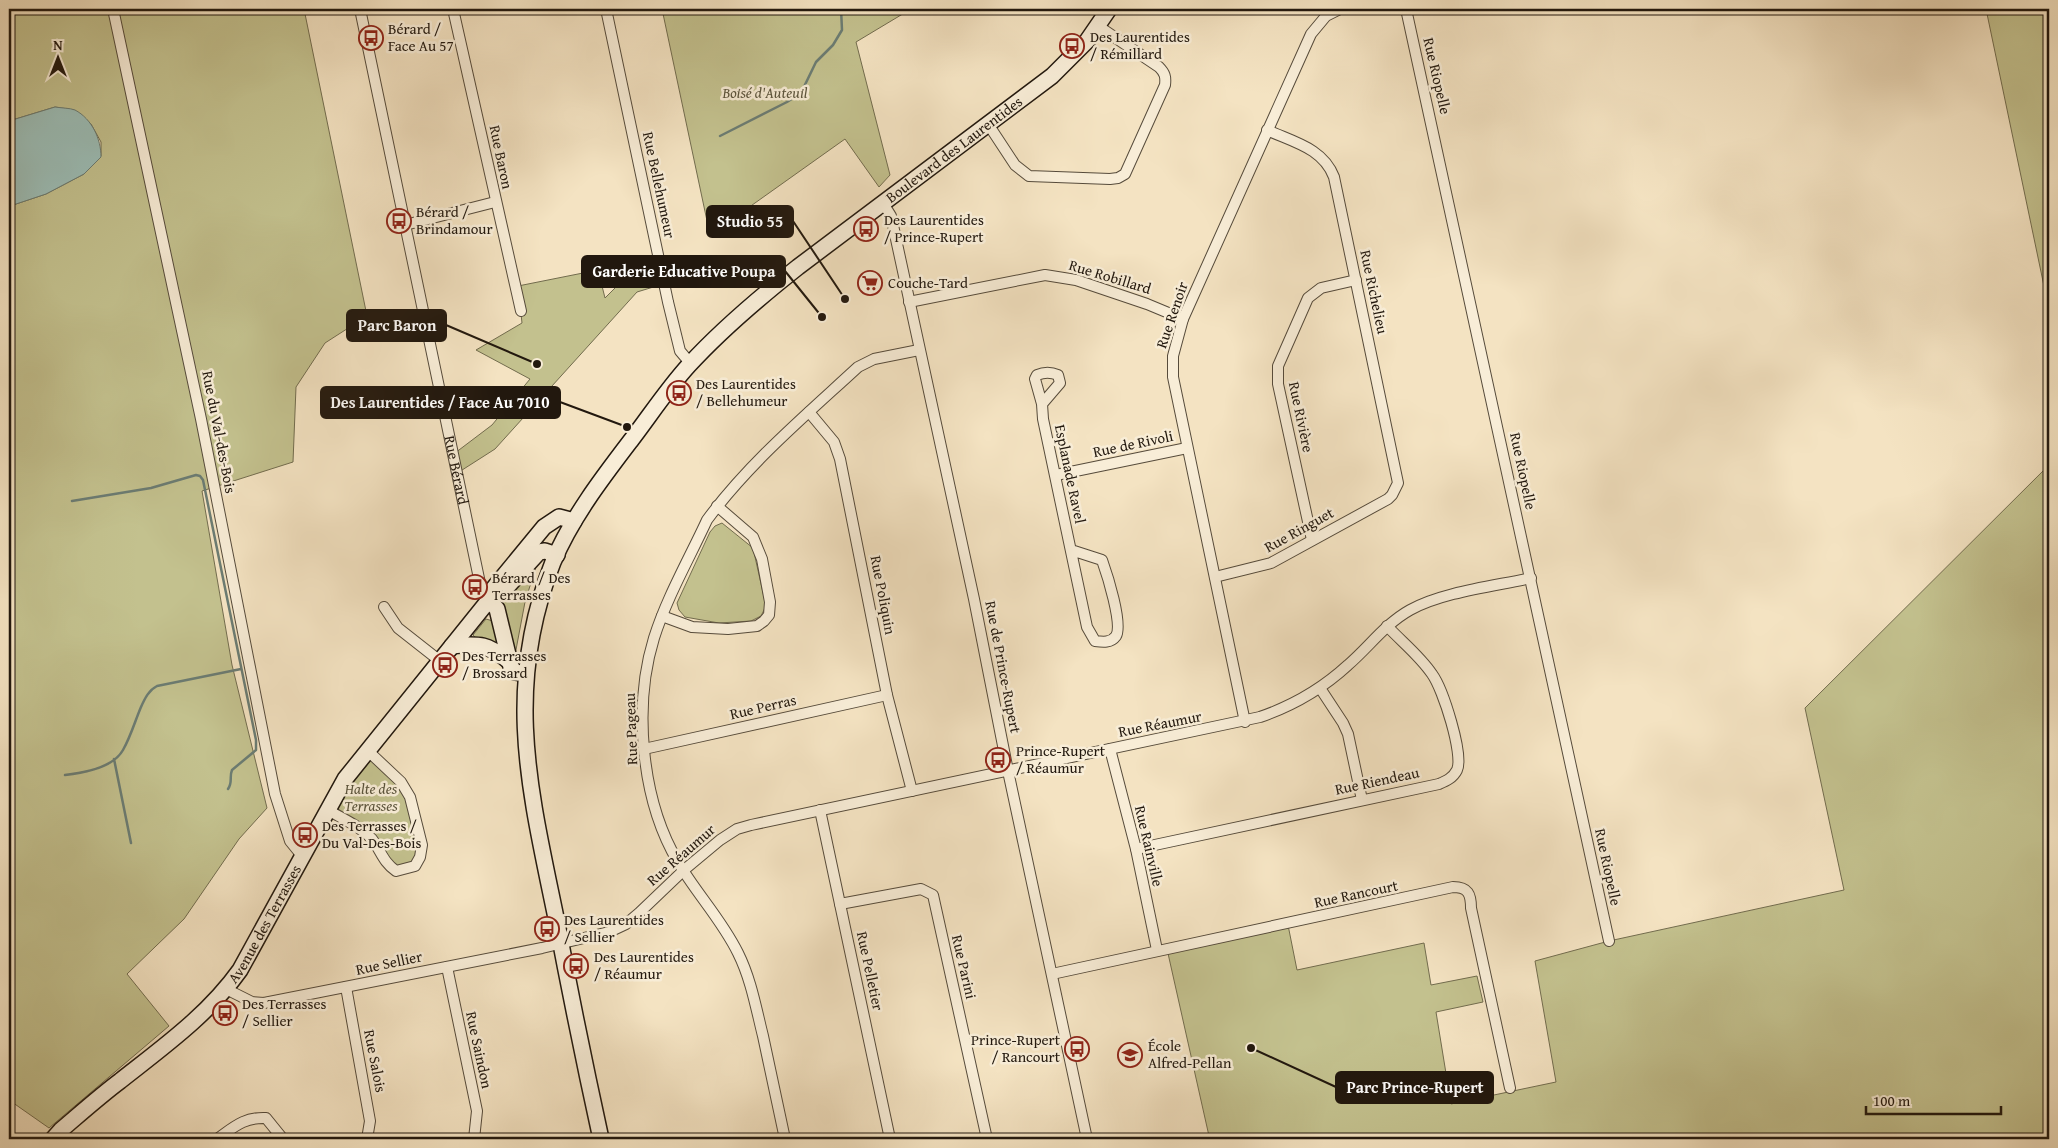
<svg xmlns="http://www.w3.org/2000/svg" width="2058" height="1148" font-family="'Gentium Book Plus',serif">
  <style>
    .green { fill: #c3c18e; stroke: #726c4e }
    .water { fill: #9cbeb7; stroke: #6b7c73 }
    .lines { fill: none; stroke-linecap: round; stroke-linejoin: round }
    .stream { stroke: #6b7c73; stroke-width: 2.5 }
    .street-casing { stroke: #564b3b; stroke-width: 12 }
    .secondary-casing { stroke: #22180e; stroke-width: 18 }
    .street { stroke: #f8edd7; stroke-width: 10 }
    .secondary { stroke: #f8edd7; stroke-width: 15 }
    .labels { text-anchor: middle; stroke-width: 5; stroke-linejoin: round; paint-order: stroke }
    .poi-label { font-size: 15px; fill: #22180e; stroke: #f8edd7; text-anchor: start }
    .street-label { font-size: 15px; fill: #22180e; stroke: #f8edd7 }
    .park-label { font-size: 15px; font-style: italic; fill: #5a533b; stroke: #f8edd7 }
    .leader { fill: none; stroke: #22180e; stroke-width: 2 }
    .callout-dot { fill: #22180e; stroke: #f8edd7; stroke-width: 2 }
    .callout { fill: #22180e; stroke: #22180e; stroke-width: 2 }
    .callout-label { font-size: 16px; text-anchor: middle; font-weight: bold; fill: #fff }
  </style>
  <rect width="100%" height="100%" fill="#f4e3c2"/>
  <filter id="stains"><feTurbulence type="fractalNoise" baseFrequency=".004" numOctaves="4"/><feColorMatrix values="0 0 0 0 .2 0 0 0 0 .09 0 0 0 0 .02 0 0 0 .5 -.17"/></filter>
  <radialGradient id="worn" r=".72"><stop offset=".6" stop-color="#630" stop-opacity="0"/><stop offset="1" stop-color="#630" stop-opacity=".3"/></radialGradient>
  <path class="green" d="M9 9H304L367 316 325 343 296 387 293 462 202 491 232 665 267 808 239 839 184 919 127 974 169 1026 49 1128 9 1100V204L13 205 46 194 84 174 101 156V142L91 124 74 110 55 107 9 121Z
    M662 9H911L856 42 890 175 879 187 845 139 710 235Z
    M1986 9H2049V310Z
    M655 260 660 285 637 292 495 449 459 472 455 453 492 425 530 379 476 350 522 323 518 286 598 270 605 298 634 269Z
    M2049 465V1136L2044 1139H1198L1209 1136 1167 949 1288 925 1297 970 1424 943 1431 985 1477 976 1483 1002 1436 1012 1451 1104 1556 1082 1535 961 1609 941 1844 890 1805 708Z
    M722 523 753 548 766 606 761 616 751 621 719 623 685 617 679 610 677 603 710 532 715 526Z
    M539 557 525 602 515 655 501 606 506 596Z
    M486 619 493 621 497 642 496 643 476 638 473 635Z
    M367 750 401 782 420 857 396 871 373 841 328 810Z"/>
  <path class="water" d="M55 107C61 108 70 108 75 110 92 119 101 139 101 157L84 174 46 194 13 205 9 204V121Z"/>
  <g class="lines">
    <path class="stream" d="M720 136 787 102 801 93 816 62 833 45 842 30 841 9
      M72 501 151 488 196 475 200 476 203 480 256 740V750L232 770C229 777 233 782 228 789
      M114 759 131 843
      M65 775C83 773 113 768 123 750 131 736 135 721 141 707 145 698 149 690 157 686L241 669"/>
    <defs>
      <g id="street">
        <path d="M113 9 201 419 275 794 290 841 303 857"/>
        <path id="s1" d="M360 9 481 588 489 600"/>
        <path d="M453 9 521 311"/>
        <path d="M606 9 668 302 680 351 691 364"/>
        <path d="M1406 9 1609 941"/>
        <path d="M988 124 1015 165 1029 176 1110 179 1118 178 1125 174 1165 85C1166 77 1165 73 1159 67L1098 26"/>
        <path d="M883 203 891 216 974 599 1008 771 1087 1139"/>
        <path d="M405 225 495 202"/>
        <path d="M909 302 1045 275 1076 280 1147 304 1183 319"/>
        <path d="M1042 404 1060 383 1058 375C1051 372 1044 372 1037 375L1035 379 1042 404 1043 419 1087 627 1095 641C1103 642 1111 643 1116 636 1123 624 1107 574 1102 560L1071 550"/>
        <path d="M809 412 834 442 840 459 887 695 912 791"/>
        <path d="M1056 475 1187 448"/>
        <path d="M1312 540 1278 384V366L1308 298 1321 288 1356 280"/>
        <path d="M1215 577 1271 563 1388 499 1392 495 1398 483 1334 177C1323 148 1293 142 1267 130"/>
        <path d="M384 607 398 628 440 661"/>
        <path d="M662 616 692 627 728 629 757 626 764 621 769 615 770 602 762 559 753 537 717 506"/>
        <path d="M1320 688 1343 723 1348 734 1362 800"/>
        <path d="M1245 722 1173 377V356L1183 319 1311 34 1326 16 1340 9"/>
        <path d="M644 749 887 695"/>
        <path d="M1110 749 1136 849 1157 950"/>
        <path d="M328 810C343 819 360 826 372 839 381 851 383 862 396 871L415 866 420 857 422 845 410 797 401 782 367 750"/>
        <path d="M820 810 890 1139"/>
        <path d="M1136 849 1439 784C1446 781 1453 778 1457 770 1464 755 1443 689 1432 674 1420 656 1402 642 1387 626"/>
        <path d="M840 904 921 889 933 895 987 1139"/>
        <path d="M447 967 477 1111 474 1139"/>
        <path d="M1052 974 1453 887C1468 887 1471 894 1471 908L1510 1088"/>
        <path d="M346 987 370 1121 367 1139"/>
        <path d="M226 989 252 1002 264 1003 542 948 609 932 626 924 639 913 684 870 720 840 737 829 751 825 1260 717C1292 706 1323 688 1348 665 1369 647 1385 624 1410 610 1442 592 1495 586 1531 578"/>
        <path d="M217 1139C234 1127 244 1117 266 1118L283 1139"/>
        <path d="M785 1139C778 1105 770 1070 763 1036 756 1008 751 979 738 953 722 920 696 893 678 862 641 800 633 706 654 638 667 597 689 559 707 520 749 463 806 415 858 367L874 359 919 350"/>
      </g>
      <g id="secondary">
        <path d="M508 586 539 552 545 551 557 555"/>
        <path d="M489 600 497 609 511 667 515 672 526 674"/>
        <path d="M452 646C480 643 488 644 510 662"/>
        <path id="s2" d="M53 1139 61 1130C81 1113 100 1096 120 1081 163 1047 208 1015 240 970L345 779 489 600 493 589 544 527 559 517 574 521"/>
        <path id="s3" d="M601 1139C585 1066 570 992 556 918 530 791 503 689 553 562 572 517 603 477 632 439 651 414 668 388 689 365 722 329 760 297 798 267L1052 76 1087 41 1109 9"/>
      </g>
    </defs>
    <use href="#street" class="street-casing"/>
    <use href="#secondary" class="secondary-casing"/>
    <use href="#street" class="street"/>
    <use href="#secondary" class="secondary"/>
  </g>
  <defs>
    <symbol id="bus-ring" viewBox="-11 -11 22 22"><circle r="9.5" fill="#f8edd7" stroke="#8f2418" stroke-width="1.5"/><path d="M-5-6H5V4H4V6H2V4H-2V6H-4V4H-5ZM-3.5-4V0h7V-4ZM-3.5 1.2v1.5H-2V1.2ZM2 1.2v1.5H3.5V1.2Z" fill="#8f2418"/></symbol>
    <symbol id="supermarket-ring" viewBox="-11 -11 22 22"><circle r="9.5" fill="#f8edd7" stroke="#8f2418" stroke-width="1.5"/><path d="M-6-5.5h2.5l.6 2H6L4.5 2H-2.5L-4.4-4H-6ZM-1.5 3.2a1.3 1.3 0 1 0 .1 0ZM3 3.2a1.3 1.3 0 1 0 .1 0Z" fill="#8f2418"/></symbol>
    <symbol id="school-ring" viewBox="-11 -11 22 22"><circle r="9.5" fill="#f8edd7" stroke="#8f2418" stroke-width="1.5"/><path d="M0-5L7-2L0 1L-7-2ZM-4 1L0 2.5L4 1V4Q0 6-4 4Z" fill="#8f2418"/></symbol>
  </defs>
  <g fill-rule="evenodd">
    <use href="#bus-ring" x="357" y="24" width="28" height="28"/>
    <use href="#bus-ring" x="1058" y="32" width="28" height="28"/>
    <use href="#bus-ring" x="385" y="207" width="28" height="28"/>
    <use href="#bus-ring" x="852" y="215" width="28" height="28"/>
    <use href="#supermarket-ring" x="856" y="269" width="28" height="28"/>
    <use href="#bus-ring" x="665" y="379" width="28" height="28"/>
    <use href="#bus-ring" x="461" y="573" width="28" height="28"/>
    <use href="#bus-ring" x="431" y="651" width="28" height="28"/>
    <use href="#bus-ring" x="984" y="746" width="28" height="28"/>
    <use href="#bus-ring" x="291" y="821" width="28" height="28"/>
    <use href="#bus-ring" x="533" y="915" width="28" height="28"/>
    <use href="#bus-ring" x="562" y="952" width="28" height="28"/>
    <use href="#bus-ring" x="211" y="999" width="28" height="28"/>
    <use href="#bus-ring" x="1063" y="1035" width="28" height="28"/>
    <use href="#school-ring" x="1116" y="1041" width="28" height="28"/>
  </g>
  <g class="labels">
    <g class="poi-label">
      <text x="388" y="34">Bérard /<tspan x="388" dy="17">Face Au 57</tspan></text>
      <text x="1090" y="42">Des Laurentides<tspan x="1090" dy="17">/ Rémillard</tspan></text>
      <text x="416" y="217">Bérard /<tspan x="416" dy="17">Brindamour</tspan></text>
      <text x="884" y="225">Des Laurentides<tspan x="884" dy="17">/ Prince-Rupert</tspan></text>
      <text x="888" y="288">Couche-Tard</text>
      <text x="696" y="389">Des Laurentides<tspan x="696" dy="17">/ Bellehumeur</tspan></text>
      <text x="492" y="583">Bérard / Des<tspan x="492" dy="17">Terrasses</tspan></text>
      <text x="462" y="661">Des Terrasses<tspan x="462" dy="17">/ Brossard</tspan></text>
      <text x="1016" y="756">Prince-Rupert<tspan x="1016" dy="17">/ Réaumur</tspan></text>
      <text x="322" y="831">Des Terrasses /<tspan x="322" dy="17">Du Val-Des-Bois</tspan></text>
      <text x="564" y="925">Des Laurentides<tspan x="564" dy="17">/ Sellier</tspan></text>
      <text x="594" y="962">Des Laurentides<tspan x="594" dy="17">/ Réaumur</tspan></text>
      <text x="242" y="1009">Des Terrasses<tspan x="242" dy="17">/ Sellier</tspan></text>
      <text x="1060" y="1045" text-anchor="end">Prince-Rupert<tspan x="1060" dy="17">/ Rancourt</tspan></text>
      <text x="1148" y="1051">École<tspan x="1148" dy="17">Alfred-Pellan</tspan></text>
    </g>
    <g class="street-label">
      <text transform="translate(1437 76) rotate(77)" y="5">Rue Riopelle</text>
      <text dy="5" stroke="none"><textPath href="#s3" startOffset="1170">Boulevard des Laurentides</textPath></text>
      <text transform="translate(501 157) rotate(78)" y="5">Rue Baron</text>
      <text transform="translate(659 185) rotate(78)" y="5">Rue Bellehumeur</text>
      <text transform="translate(1110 277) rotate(17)" y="5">Rue Robillard</text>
      <text transform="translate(1374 292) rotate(78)" y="5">Rue Richelieu</text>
      <text transform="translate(1172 315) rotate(-71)" y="5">Rue Renoir</text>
      <text transform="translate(1301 417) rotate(78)" y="5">Rue Rivière</text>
      <text transform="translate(219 432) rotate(79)" y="5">Rue du Val-des-Bois</text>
      <text transform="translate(1133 444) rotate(-12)" y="5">Rue de Rivoli</text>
      <text dy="5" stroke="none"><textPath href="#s1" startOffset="471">Rue Bérard</textPath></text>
      <text transform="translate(1523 471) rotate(78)" y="5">Rue Riopelle</text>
      <text transform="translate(1070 474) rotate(78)" y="5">Esplanade Ravel</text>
      <text transform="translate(1299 530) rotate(-29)" y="5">Rue Ringuet</text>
      <text transform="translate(883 595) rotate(79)" y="5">Rue Poliquin</text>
      <text transform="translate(1003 667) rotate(79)" y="5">Rue de Prince-Rupert</text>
      <text transform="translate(763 707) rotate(-13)" y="5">Rue Perras</text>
      <text transform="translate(1160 724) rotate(-11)" y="5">Rue Réaumur</text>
      <text transform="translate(631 729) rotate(-92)" y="5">Rue Pageau</text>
      <text transform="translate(1377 781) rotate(-12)" y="5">Rue Riendeau</text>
      <text transform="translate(1149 846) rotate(77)" y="5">Rue Rainville</text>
      <text transform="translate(681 855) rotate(-41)" y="5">Rue Réaumur</text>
      <text transform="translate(1608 867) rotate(78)" y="5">Rue Riopelle</text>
      <text transform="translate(1356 894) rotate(-12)" y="5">Rue Rancourt</text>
      <text dy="5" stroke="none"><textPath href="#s2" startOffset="305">Avenue des Terrasses</textPath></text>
      <text transform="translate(389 963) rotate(-12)" y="5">Rue Sellier</text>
      <text transform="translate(964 967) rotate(77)" y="5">Rue Parini</text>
      <text transform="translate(870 971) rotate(78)" y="5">Rue Pelletier</text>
      <text transform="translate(479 1050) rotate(78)" y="5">Rue Saindon</text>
      <text transform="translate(375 1061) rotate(79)" y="5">Rue Salois</text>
    </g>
    <g class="park-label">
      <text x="765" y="98">Boisé d'Auteuil</text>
      <text x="371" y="794">Halte des<tspan x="371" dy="17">Terrasses</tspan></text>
    </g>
  </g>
  <path class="leader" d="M845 299L793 221M822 317L785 271M537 364L446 325M627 427L560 402M1251 1048L1336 1087"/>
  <g class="callout-dot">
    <circle cx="845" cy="299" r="5"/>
    <circle cx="822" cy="317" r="5"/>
    <circle cx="537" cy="364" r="5"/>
    <circle cx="627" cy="427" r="5"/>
    <circle cx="1251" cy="1048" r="5"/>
  </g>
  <g class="callout">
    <rect x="707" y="206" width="86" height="31" rx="5"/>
    <rect x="582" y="256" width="203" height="31" rx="5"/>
    <rect x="347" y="310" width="99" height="31" rx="5"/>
    <rect x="321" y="387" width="239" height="31" rx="5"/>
    <rect x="1336" y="1072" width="157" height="31" rx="5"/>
  </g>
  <g class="callout-label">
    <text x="750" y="227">Studio 55</text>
    <text x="684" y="277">Garderie Educative Poupa</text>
    <text x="397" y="331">Parc Baron</text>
    <text x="440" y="408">Des Laurentides / Face Au 7010</text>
    <text x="1415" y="1093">Parc Prince-Rupert</text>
  </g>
  <rect width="2058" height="1148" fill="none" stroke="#f4e3c2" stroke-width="30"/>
  <rect x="10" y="10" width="2038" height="1128" fill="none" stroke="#22180e" stroke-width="2.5"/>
  <rect x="15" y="15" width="2028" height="1118" fill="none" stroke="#22180e"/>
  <g transform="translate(58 58)" stroke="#f8edd7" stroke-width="4" paint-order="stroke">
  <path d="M0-4L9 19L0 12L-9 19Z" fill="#22180e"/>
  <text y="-8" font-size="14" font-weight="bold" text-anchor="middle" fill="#22180e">N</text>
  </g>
  <path d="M1866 1106v8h135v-8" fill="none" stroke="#22180e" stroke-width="2.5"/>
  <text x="1873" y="1106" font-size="15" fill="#22180e" stroke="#f8edd7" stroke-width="4" paint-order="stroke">100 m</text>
  <rect width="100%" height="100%" filter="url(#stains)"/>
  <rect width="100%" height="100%" fill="url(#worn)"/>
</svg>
